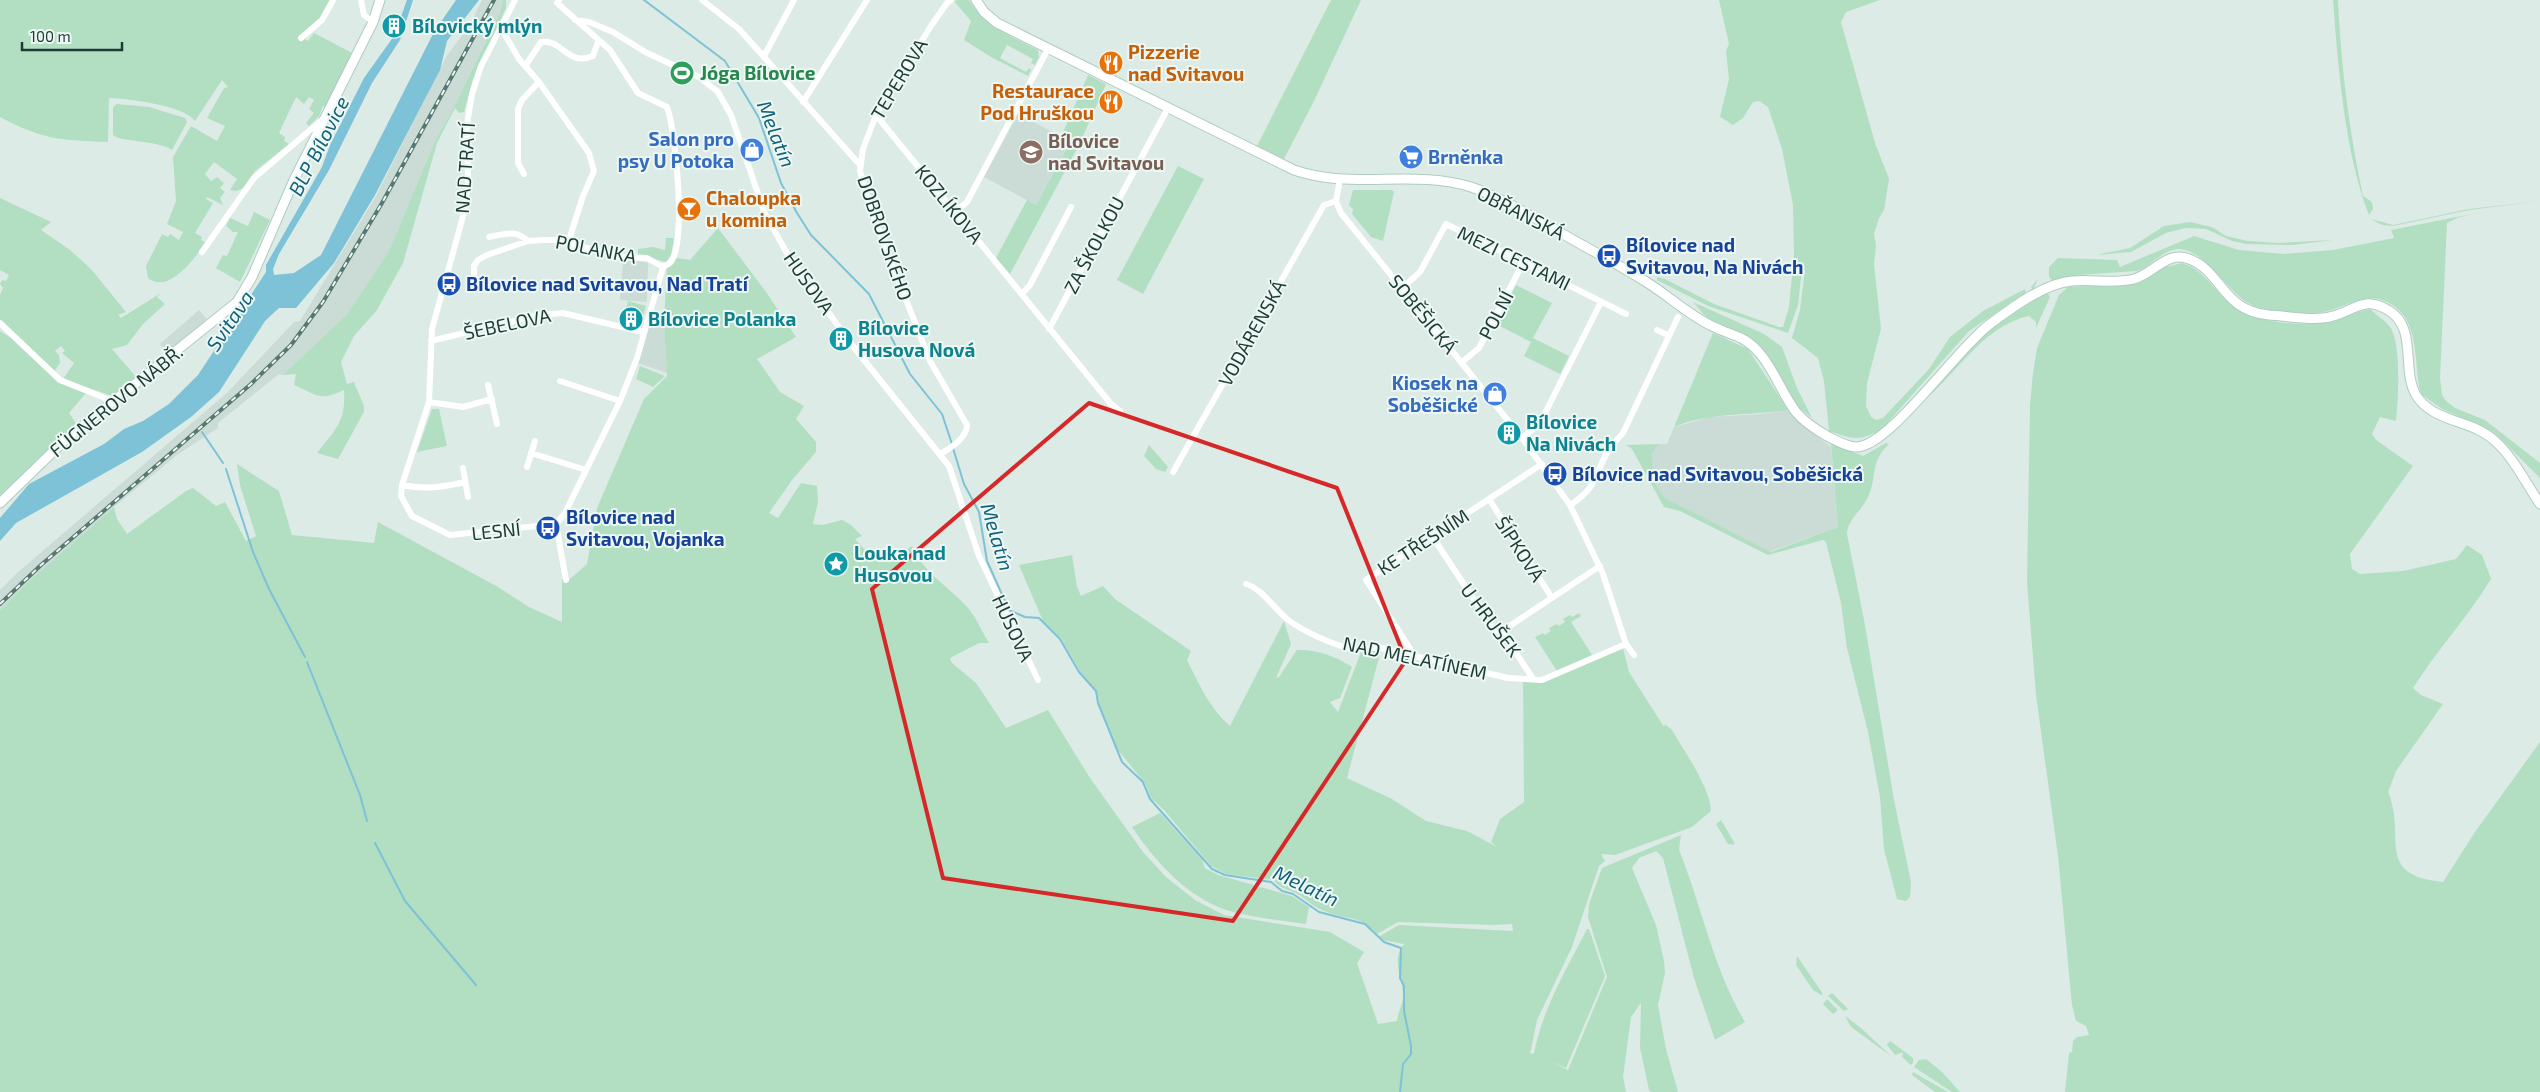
<svg xmlns="http://www.w3.org/2000/svg" width="2540" height="1092" font-family="'Exo 2',sans-serif">
  <style>
    .built { fill: #cbdbd5 }
    .green { fill: #b2dfc2 }
    .water { fill: #7dc2d7 }
    .lines { fill: none; stroke-linecap: round; stroke-linejoin: round }
    .stream { stroke: #7dc2d7; stroke-width: 2 }
    .secondary-casing { stroke: #aeccc3; stroke-width: 11 }
    .street { stroke: #fff; stroke-width: 6 }
    .secondary { stroke: #fff; stroke-width: 9 }
    .rail-casing { stroke: #567871; stroke-width: 4 }
    .rail { stroke: #edf7f3; stroke-width: 2; stroke-dasharray: 5.5; stroke-linecap: butt }
    .marked { fill: none; stroke: #d62828; stroke-width: 4; stroke-linejoin: round }
    .labels { text-anchor: middle; stroke-width: 4; stroke-linejoin: round; paint-order: stroke }
    .culture-label { font-size: 19px; font-weight: bold; fill: #0d838f; stroke: #edf7f3; text-anchor: start }
    .food-label { font-size: 19px; font-weight: bold; fill: #c56008; stroke: #edf7f3; text-anchor: start }
    .leisure-label { font-size: 19px; font-weight: bold; fill: #27864d; stroke: #edf7f3; text-anchor: start }
    .street-label { font-size: 19px; fill: #1d3b36; stroke: #edf7f3 }
    .shop-label { font-size: 19px; font-weight: bold; fill: #366cbe; stroke: #edf7f3; text-anchor: end }
    .education-label { font-size: 19px; font-weight: bold; fill: #785e54; stroke: #edf7f3; text-anchor: start }
    .transit-label { font-size: 19px; font-weight: bold; fill: #164399; stroke: #edf7f3; text-anchor: start }
    .water-label { font-size: 20px; font-style: italic; fill: #11627d; stroke: #edf7f3 }
  </style>
  <rect width="100%" height="100%" fill="#dcebe5"/>
  <path class="built" d="M482 0H503L501 10 454 107 435 141 389 251 347 314 283 375 279 374 218 423V428L177 455 114 507 27 583 0 611V590L17 573 228 392 294 322 300 321 376 196 446 57 470 25Z
    M1018 114 1070 141 1036 205 984 177Z
    M630 260 648 263 647 302 620 300 623 263Z
    M199 310 207 319 167 352 160 344Z
    M650 317 664 322 667 373 638 363Z
    M1788 410 1797 421 1831 447 1838 527 1769 552 1665 498 1653 480 1652 454 1659 444H1667L1674 427 1710 417 1761 414Z"/>
  <path class="green" d="M0 0H331L320 19 299 39 302 41 305 39 308 41 314 33 354 54 326 108 323 106 319 116 309 126 306 123 314 113 309 109 314 100 309 97 304 104 296 97 279 133 285 137 284 141 289 144 255 171 243 188 237 191 230 190 237 179 214 162 205 174 211 181 217 177 224 183 220 188 225 192 220 198 223 205 207 197 206 199 213 203 195 233 202 237 201 240 205 242C196 258 168 295 148 278L146 266 162 234 168 237 170 234 179 240 183 232 167 224 176 201 173 157 191 126 217 141 225 126 207 118 224 88 228 87 222 80 195 121C184 105 128 99 109 98L108 142C60 140 43 140 0 117Z
    M503 0H506V8L473 79 464 112 459 113 455 108 437 143 403 263 377 310 354 336 341 362 347 384 354 382 364 406V412L338 459 317 453C336 429 346 422 344 390 319 402 318 395 294 385L296 374 283 375 347 314 389 251 435 141 454 107 501 10Z
    M959 0H969C984 26 1013 37 1038 50L1039 57 1035 65 1031 63 1033 59 1007 45 1000 58 1026 72 1029 68 1031 70 1028 76 991 57 964 40 971 21 954 1Z
    M1331 0H1361L1314 101 1284 159 1257 146Z
    M1719 0H1880L1846 12 1841 22 1875 143 1889 179 1884 210 1879 218 1874 234 1876 245 1874 265 1881 329 1867 383 1866 406 1871 417 1876 420 1883 418 1929 369 1950 337 1983 311 2025 289 2026 293 2032 289 2031 287 2038 279 2032 292 2027 296 2025 293 2019 297 1969 331 1882 429C1859 442 1854 439 1829 431L1824 381 1818 358 1792 338 1800 310 1805 270H1802L1798 305 1788 333 1708 306 1657 280V277L1665 279 1714 304 1779 327H1783L1789 307 1794 256 1793 205 1782 149 1768 107 1759 101 1753 102 1743 118 1733 125 1720 117 1729 79 1726 51 1729 44Z
    M2333 0H2338C2341 66 2349 131 2363 196L2372 202 2373 209 2369 215C2345 154 2338 67 2333 0Z
    M1088 75 1106 84 1079 145 1010 274 996 258 1027 200 1036 205 1070 142 1061 137Z
    M117 104 149 107 185 118 187 122 172 150C154 139 122 143 113 135V107Z
    M1178 166 1204 179 1143 294 1117 280Z
    M1353 190H1392L1394 192 1383 241 1371 237 1352 214 1353 209 1349 205Z
    M0 198 51 222 41 230 70 250 91 269 126 312 118 315 121 318 161 293 157 297 165 304 143 324 127 345 112 349 136 377 112 396 63 379 74 363 62 353 65 351 61 346 55 351 59 355 60 363 54 372 43 364 0 320V295L3 288 0 284 2 280 6 281 9 275 0 270Z
    M2540 201 2469 210 2393 226 2382 225 2371 219 2393 225 2469 209Z
    M2540 206 2472 214 2457 218 2447 223 2440 378 2442 395 2446 401 2455 408 2485 420 2540 463V478L2494 432 2442 409 2421 394C2413 365 2421 321 2391 304 2367 289 2347 307 2323 312 2310 315 2293 313 2281 312 2270 310 2258 309 2248 303 2227 291 2203 247 2177 249 2161 251 2151 266 2137 271L2078 275 2053 281 2049 277V267L2058 258 2117 260 2120 267 2194 236 2239 250 2284 254 2333 250 2394 238 2391 230 2472 214Z
    M254 212 270 220 240 282 216 268 223 255 227 256 238 232H233L226 226 230 218 248 226Z
    M2190 222 2212 227 2226 236 2248 241 2278 243 2333 240 2293 245 2246 244 2232 241 2206 229 2185 228 2166 233 2131 252 2096 255 2130 248 2164 226Z
    M718 228 766 292 796 337 757 359 780 392 804 406 796 419 816 442V452L792 480 769 513 778 518 801 483 817 486 818 502 813 524 822 525 842 520 851 525 862 536 855 539C875 563 886 563 912 546 924 574 950 587 969 609 977 619 982 632 989 643H979L950 658 952 663 976 683 1006 728 1048 710 1090 778 1143 852 1166 877 1195 900 1224 915 1330 932 1364 952 1357 963 1378 1024 1397 1021C1398 1013 1402 1005 1403 998 1404 979 1390 962 1404 944L1383 940 1378 937 1399 925 1513 931 1512 924 1492 925 1398 922 1377 934C1357 913 1346 921 1322 910 1312 906 1305 898 1296 893 1285 888 1283 890 1273 880L1226 874 1211 866 1164 810 1151 798 1145 783 1117 749 1099 704 1097 691 1081 673 1061 638 1043 621 1019 565 1072 555 1077 587 1081 596 1103 586 1115 599 1191 651 1187 660C1199 684 1210 709 1230 726L1284 621 1291 644 1276 678 1279 677 1297 650C1316 649 1336 656 1352 667L1340 698 1330 702 1338 712 1361 652 1381 650 1347 778 1392 799 1426 821 1467 831 1497 847 1491 842 1500 819 1524 802 1523 681 1544 682 1623 648 1629 672 1664 727 1665 724 1672 730C1684 751 1710 787 1711 811L1692 827 1615 855 1601 854 1605 861 1599 866 1572 947 1537 1020 1530 1054 1534 1053C1543 1008 1566 970 1587 929H1589L1605 976 1566 1068 1550 1061 1568 1070 1607 977 1588 917 1589 904 1602 868 1681 835 1679 850C1702 907 1713 968 1745 1022L1715 1040 1694 978 1663 858 1656 851 1639 858 1632 868 1656 925 1664 961 1665 973 1658 1005 1666 1049 1678 1092H1651L1649 1090 1640 1048 1641 1003 1631 1017 1623 1077 1626 1092H0V611L27 583 114 507 117 519 127 534 186 491 193 488 216 506 225 502 246 541 256 536 240 485 237 464 279 491 292 535 374 543 378 522 498 587 529 607 562 622V579L569 580 587 564 597 508 644 399 667 376 664 322 667 266 677 258 690 260Z
    M666 238H674L671 255 666 262 638 255V249L653 247 665 250Z
    M2182 263C2202 269 2212 287 2228 302 2252 324 2306 328 2337 320 2348 317 2358 311 2370 309 2376 315 2385 320 2390 327 2402 344 2398 401 2396 421L2380 417 2372 434 2376 440 2413 466 2350 554 2352 569 2360 574 2403 571 2456 559 2467 545 2482 555 2491 579C2468 617 2437 650 2413 688L2421 695 2443 704 2396 771 2388 792C2407 836 2373 875 2443 882L2475 832 2540 742V1092H2065L2069 1053 2072 1052 2073 1041 2077 1037 2089 1035 2086 1026 2076 1021 2072 1005 2058 856 2036 695 2027 582 2030 405 2033 373 2037 348 2059 295 2068 287 2129 284 2162 268Z
    M1516 285 1552 303 1533 338 1569 356 1560 374 1524 356 1531 342 1496 324Z
    M2044 294H2048L2050 297 2036 328V322L2029 316C1981 326 1954 379 1917 406L1971 345 1992 327Z
    M628 301 646 306 642 318 625 313Z
    M1693 302 1764 334 1782 347 1797 388 1812 418 1798 407 1766 355 1754 340 1706 317Z
    M0 331 11 338 59 383 86 393 69 413 76 423 0 495Z
    M1713 333 1748 349 1788 410C1750 416 1710 412 1674 427Z
    M640 366 665 376 653 387 636 379Z
    M432 409H439L447 446 417 452Z
    M1886 443 1889 444C1869 463 1878 475 1868 497 1863 509 1847 520 1847 534L1865 625 1894 800 1911 882 1910 897 1906 901 1897 899 1884 849 1880 797 1868 732 1847 648 1841 603 1826 542 1823 540 1768 555 1680 511 1664 507 1632 449 1626 445 1659 444 1652 454 1653 480 1665 498 1771 552 1838 527 1831 444 1863 456Z
    M1149 445 1168 467 1165 472 1156 469 1144 456Z
    M1579 613 1581 616 1571 622 1592 655 1557 671 1535 637 1543 633 1545 635 1551 631 1549 628 1557 624 1559 626 1565 622 1563 619 1570 615 1572 617Z
    M1160 813 1202 859 1205 868 1218 875 1292 896 1309 907 1306 924C1284 921 1260 918 1237 913 1192 903 1157 864 1132 827Z
    M1721 820 1734 842V845L1728 844 1716 824Z
    M1797 956 1823 994 1821 995 1813 990 1796 965Z
    M1832 993 1848 1009 1844 1011 1828 996Z
    M1827 999 1838 1010 1833 1014 1823 1004Z
    M1845 1016 1861 1028 1891 1056 1851 1027Z
    M1890 1041 1913 1058V1063L1911 1065 1902 1057 1903 1052 1895 1055 1887 1045Z
    M1926 1059 1942 1072 1960 1092H1952L1914 1067 1919 1060Z
    M1913 1072 1948 1092H1935L1912 1075Z"/>
  <path class="water" d="M407 0H413L400 40 372 83 329 170 279 254 273 269 274 275 294 273 321 255 434 32 456 0H479L447 41 440 70 375 195 334 263 296 308H279L265 321 219 392 191 417 142 452 16 523 0 541V518L29 484 104 444 124 429 143 421 169 404 198 375 266 272V265L322 167 330 145 364 78 394 36Z"/>
  <g class="lines">
    <path class="stream" d="M644 0 725 61 759 118 781 183 797 213 811 235 869 294 910 374 942 414 952 444
      M202 432 223 463
      M953 448 964 484 979 512 987 561 1009 610 1025 617 1039 618 1060 639 1079 672 1096 691 1098 703 1122 762 1143 782 1150 799 1204 860 1212 869 1225 875 1271 882 1282 891 1293 894 1319 912 1365 924 1384 942 1401 948 1400 978 1404 986V1011L1411 1046V1054L1403 1064 1400 1092
      M226 469 253 552 269 589 305 657
      M307 662 360 795 367 821
      M375 843 405 901 476 985"/>
    <defs>
      <path id="secondary" d="M976 0 984 12 997 23 1294 170C1351 190 1414 169 1471 187 1500 197 1527 214 1554 229 1585 247 1618 264 1648 283 1670 297 1689 315 1712 326 1722 331 1732 334 1741 338 1769 352 1778 389 1796 412 1804 422 1815 429 1827 436 1835 440 1845 446 1855 447 1887 450 1958 347 1990 324 2013 307 2043 284 2072 281 2092 279 2114 284 2134 279 2153 274 2167 250 2189 259 2222 271 2222 311 2269 315 2287 316 2306 320 2323 318 2351 316 2360 293 2388 310 2418 327 2401 369 2416 395 2433 423 2472 419 2495 441 2513 457 2526 483 2540 504
        M0 503 64 441 237 302 252 277 294 180 373 22 380 0"/>
    </defs>
    <use href="#secondary" class="secondary-casing"/>
    <path class="street" d="M361 0 364 15 373 22
      M515 0 481 66 472 94 467 124 468 180 465 209 432 329 429 402 402 485 401 496 412 516 450 535 556 524 565 513 620 401 637 358 663 267
      M559 0 557 3 610 50 638 93 667 107C676 131 687 245 670 263 668 265 665 265 663 267
      M702 0 739 29 860 165
      M575 20 589 22 613 32 647 53 699 77 718 92 731 115 765 214 792 262 852 345 949 466 979 556 1038 680
      M501 28 519 59 539 82 522 100 518 109V163L524 174
      M301 38 322 20 333 0
      M764 56 794 0
      M526 65 541 42C563 39 567 67 593 56L598 42
      M539 82 589 153 594 171 583 196 568 243
      M803 102 867 0
      M876 115 1111 404 1120 411
      M1340 179 1336 201 1341 213 1522 438 1570 505 1603 574 1626 644 1634 655
      M955 212 967 202 1048 49
      M489 237C504 234 516 229 528 241
      M202 252 254 178 322 120
      M474 285V266L478 260 487 255 528 241 542 240H555L622 257 647 258 663 267
      M1402 288 1420 272 1446 224 1626 314
      M1022 294 1030 285 1071 207
      M0 323 60 380 115 402
      M1049 329 1168 108
      M1657 330 1668 335
      M431 341 535 316 563 313 643 332
      M1462 362 1479 348 1523 263
      M560 381 620 401
      M488 385 497 424
      M429 402 463 407 492 399
      M1522 438 1536 427 1542 419 1601 302
      M531 453 586 470
      M940 454C951 448 967 438 967 425L930 361 871 210 860 171 863 149 876 115 931 26 947 3 951 0
      M527 467 535 441
      M463 468 468 497
      M1173 472 1324 205 1336 201
      M402 485C424 490 443 487 465 482
      M1489 499 1552 598
      M1570 505C1600 486 1593 474 1610 448 1613 443 1619 438 1623 433L1678 317
      M556 524 566 580
      M1432 536 1494 630 1502 631 1533 679
      M1246 584C1262 589 1274 608 1287 619 1302 631 1335 646 1354 649 1363 650 1372 647 1381 648L1508 678 1542 680 1626 644
      M1502 631 1600 566
      M1411 650 1366 580 1542 464"/>
    <use href="#secondary" class="secondary"/>
    <defs>
      <path id="rail" d="M0 604 41 565 251 384 291 345 323 302 382 203 494 0"/>
    </defs>
    <use href="#rail" class="rail-casing"/>
    <use href="#rail" class="rail"/>
  </g>
  <path class="marked" d="M1089 403 1337 488 1406 660 1233 921 943 878 872 589Z"/>
  <defs>
    <symbol id="building-disc" viewBox="-11 -11 22 22"><circle r="9.5" fill="#0f9aa8" stroke="#edf7f3"/><path d="M-4-6H4V6H1V3H-1V6H-4ZM-2.5-4.3h1.7v1.8h-1.7ZM.8-4.3h1.7v1.8H.8ZM-2.5-1h1.7V.8h-1.7ZM.8-1h1.7V.8H.8Z" fill="#fff"/></symbol>
    <symbol id="restaurant-disc" viewBox="-11 -11 22 22"><circle r="9.5" fill="#e8710a" stroke="#edf7f3"/><path d="M-5-6h1v4h1v-4h1v4h1v-4h1v5L-1.5 .5V6h-2V.5L-5-1ZM5-6V6H3V1.5H1.5Q1.5-4 5-6Z" fill="#fff"/></symbol>
    <symbol id="stadium-disc" viewBox="-11 -11 22 22"><circle r="9.5" fill="#2e9e5b" stroke="#edf7f3"/><path d="M0-5a6.5 5 0 1 0 0 10a6.5 5 0 1 0 0-10ZM-3.5-1.8h7v3.6h-7Z" fill="#fff"/></symbol>
    <symbol id="shop-disc" viewBox="-11 -11 22 22"><circle r="9.5" fill="#3f7fe0" stroke="#edf7f3"/><path d="M-5-2.5h2.3a2.7 3.5 0 0 1 5.4 0H5L5.5 6h-11ZM-1.5-2.5h3a1.5 2.3 0 0 0-3 0Z" fill="#fff"/></symbol>
    <symbol id="school-disc" viewBox="-11 -11 22 22"><circle r="9.5" fill="#8d6e63" stroke="#edf7f3"/><path d="M0-5L7-2L0 1L-7-2ZM-4 1L0 2.5L4 1V4Q0 6-4 4Z" fill="#fff"/></symbol>
    <symbol id="supermarket-disc" viewBox="-11 -11 22 22"><circle r="9.5" fill="#3f7fe0" stroke="#edf7f3"/><path d="M-6-5.5h2.5l.6 2H6L4.5 2H-2.5L-4.4-4H-6ZM-1.5 3.2a1.3 1.3 0 1 0 .1 0ZM3 3.2a1.3 1.3 0 1 0 .1 0Z" fill="#fff"/></symbol>
    <symbol id="bar-disc" viewBox="-11 -11 22 22"><circle r="9.5" fill="#e8710a" stroke="#edf7f3"/><path d="M-6-5H6L.8 .8V4.5H3.5V6h-7V4.5H-.8V.8Z" fill="#fff"/></symbol>
    <symbol id="bus-disc" viewBox="-11 -11 22 22"><circle r="9.5" fill="#1a4fb4" stroke="#edf7f3"/><path d="M-5-6H5V4H4V6H2V4H-2V6H-4V4H-5ZM-3.5-4V0h7V-4ZM-3.5 1.2v1.5H-2V1.2ZM2 1.2v1.5H3.5V1.2Z" fill="#fff"/></symbol>
    <symbol id="sight-disc" viewBox="-11 -11 22 22"><circle r="9.5" fill="#0f9aa8" stroke="#edf7f3"/><path d="M0-6L1.8-2.2L6-1.7L2.9 1.2L3.7 5.4L0 3.3L-3.7 5.4L-2.9 1.2L-6-1.7L-1.8-2.2Z" fill="#fff"/></symbol>
  </defs>
  <g fill-rule="evenodd">
    <use href="#building-disc" x="380" y="12" width="28" height="28"/>
    <use href="#restaurant-disc" x="1097" y="49" width="28" height="28"/>
    <use href="#stadium-disc" x="668" y="59" width="28" height="28"/>
    <use href="#restaurant-disc" x="1097" y="88" width="28" height="28"/>
    <use href="#shop-disc" x="738" y="136" width="28" height="28"/>
    <use href="#school-disc" x="1017" y="138" width="28" height="28"/>
    <use href="#supermarket-disc" x="1397" y="143" width="28" height="28"/>
    <use href="#bar-disc" x="675" y="195" width="28" height="28"/>
    <use href="#bus-disc" x="1595" y="242" width="28" height="28"/>
    <use href="#bus-disc" x="435" y="270" width="28" height="28"/>
    <use href="#building-disc" x="617" y="305" width="28" height="28"/>
    <use href="#building-disc" x="827" y="325" width="28" height="28"/>
    <use href="#shop-disc" x="1481" y="380" width="28" height="28"/>
    <use href="#building-disc" x="1495" y="419" width="28" height="28"/>
    <use href="#bus-disc" x="1541" y="460" width="28" height="28"/>
    <use href="#bus-disc" x="534" y="514" width="28" height="28"/>
    <use href="#sight-disc" x="822" y="550" width="28" height="28"/>
  </g>
  <g class="labels">
    <g class="culture-label">
      <text x="412" y="33">Bílovický mlýn</text>
      <text x="648" y="326">Bílovice Polanka</text>
      <text x="858" y="335">Bílovice<tspan x="858" dy="22">Husova Nová</tspan></text>
      <text x="1526" y="429">Bílovice<tspan x="1526" dy="22">Na Nivách</tspan></text>
      <text x="854" y="560">Louka nad<tspan x="854" dy="22">Husovou</tspan></text>
    </g>
    <g class="food-label">
      <text x="1128" y="59">Pizzerie<tspan x="1128" dy="22">nad Svitavou</tspan></text>
      <text x="1094" y="98" text-anchor="end">Restaurace<tspan x="1094" dy="22">Pod Hruškou</tspan></text>
      <text x="706" y="205">Chaloupka<tspan x="706" dy="22">u komina</tspan></text>
    </g>
    <g class="leisure-label">
      <text x="700" y="80">Jóga Bílovice</text>
    </g>
    <g class="street-label">
      <text transform="translate(899 79) rotate(-59)" y="7">TEPEROVA</text>
      <text transform="translate(465 168) rotate(-86)" y="7">NAD TRATÍ</text>
      <text transform="translate(949 204) rotate(51)" y="7">KOZLÍKOVA</text>
      <text transform="translate(1521 213) rotate(27)" y="7">OBŘANSKÁ</text>
      <text transform="translate(885 238) rotate(71)" y="7">DOBROVSKÉHO</text>
      <text transform="translate(1094 245) rotate(-62)" y="7">ZA ŠKOLKOU</text>
      <text transform="translate(596 249) rotate(11)" y="7">POLANKA</text>
      <text transform="translate(1514 258) rotate(26)" y="7">MEZI CESTAMI</text>
      <text transform="translate(809 283) rotate(55)" y="7">HUSOVA</text>
      <text transform="translate(1423 314) rotate(51)" y="7">SOBĚŠICKÁ</text>
      <text transform="translate(1496 315) rotate(-62)" y="7">POLNÍ</text>
      <text transform="translate(507 324) rotate(-12)" y="7">ŠEBELOVA</text>
      <text transform="translate(1252 333) rotate(-61)" y="7">VODÁRENSKÁ</text>
      <text transform="translate(116 401) rotate(-39)" y="7">FÜGNEROVO NÁBŘ.</text>
      <text transform="translate(496 531) rotate(-6)" y="7">LESNÍ</text>
      <text transform="translate(1423 542) rotate(-33)" y="7">KE TŘEŠNÍM</text>
      <text transform="translate(1520 549) rotate(57)" y="7">ŠÍPKOVÁ</text>
      <text transform="translate(1491 620) rotate(53)" y="7">U HRUŠEK</text>
      <text transform="translate(1013 628) rotate(65)" y="7">HUSOVA</text>
      <text transform="translate(1415 658) rotate(12)" y="7">NAD MELATÍNEM</text>
    </g>
    <g class="shop-label">
      <text x="734" y="146">Salon pro<tspan x="734" dy="22">psy U Potoka</tspan></text>
      <text x="1428" y="164" text-anchor="start">Brněnka</text>
      <text x="1478" y="390">Kiosek na<tspan x="1478" dy="22">Soběšické</tspan></text>
    </g>
    <g class="education-label">
      <text x="1048" y="148">Bílovice<tspan x="1048" dy="22">nad Svitavou</tspan></text>
    </g>
    <g class="transit-label">
      <text x="1626" y="252">Bílovice nad<tspan x="1626" dy="22">Svitavou, Na Nivách</tspan></text>
      <text x="466" y="291">Bílovice nad Svitavou, Nad Tratí</text>
      <text x="1572" y="481">Bílovice nad Svitavou, Soběšická</text>
      <text x="566" y="524">Bílovice nad<tspan x="566" dy="22">Svitavou, Vojanka</tspan></text>
    </g>
    <g class="water-label">
      <text transform="translate(776 134) rotate(68)" y="7">Melatín</text>
      <text transform="translate(319 146) rotate(-63)" y="7">BLP Bílovice</text>
      <text transform="translate(230 321) rotate(-56)" y="7">Svitava</text>
      <text transform="translate(997 537) rotate(73)" y="7">Melatín</text>
      <text transform="translate(1306 886) rotate(25)" y="7">Melatín</text>
    </g>
  </g>
  <path d="M22 42v8h100v-8" fill="none" stroke="#1d3b36" stroke-width="2.5"/>
  <text x="30" y="42" font-size="15" fill="#1d3b36" stroke="#edf7f3" stroke-width="4" paint-order="stroke">100 m</text>
</svg>
